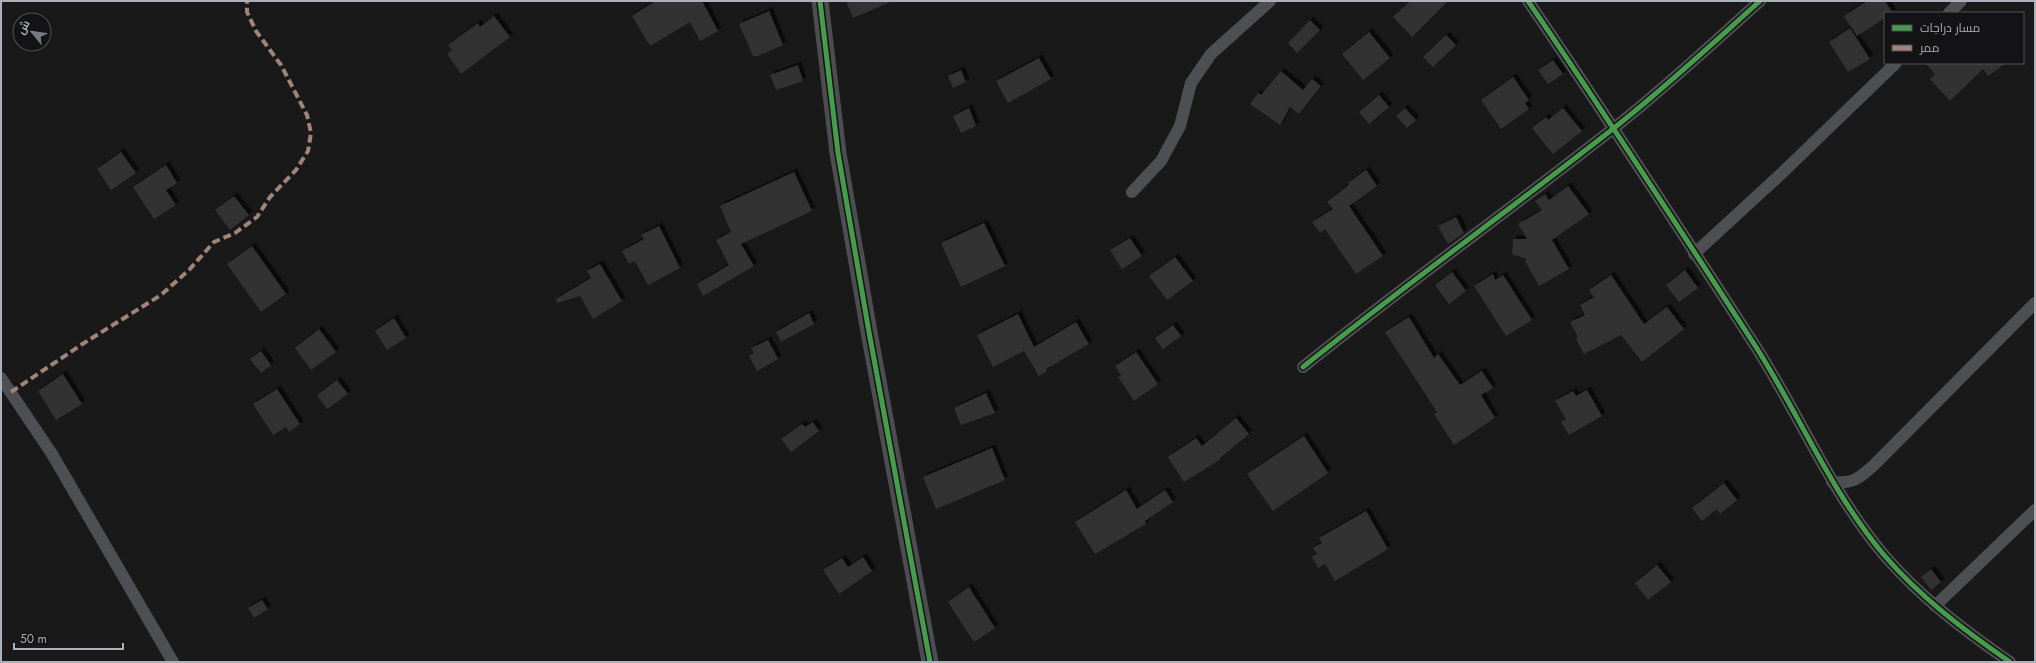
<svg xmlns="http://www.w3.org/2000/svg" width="2036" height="663" font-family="Jost,Cairo,sans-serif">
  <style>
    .building { fill: #323233; filter: url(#shadow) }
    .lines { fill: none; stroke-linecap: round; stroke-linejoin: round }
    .street { stroke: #4d4f52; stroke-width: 12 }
    .secondary { stroke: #4c4d50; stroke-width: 17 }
    .quiet { stroke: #a18479; stroke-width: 4; stroke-dasharray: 8 4; stroke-linecap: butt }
    .cycleway-casing { stroke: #131315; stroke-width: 8 }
    .cycleway { stroke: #469c4c; stroke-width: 5 }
  </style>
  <defs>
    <filter id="shadow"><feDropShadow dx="3.5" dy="-3.5" stdDeviation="0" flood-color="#0009"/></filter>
  </defs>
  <rect width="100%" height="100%" fill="#191919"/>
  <path class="building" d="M655 1H702L718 31 700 41 690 22 650 46 632 16Z
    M846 1H893L853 18Z
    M1410 1H1448L1412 37 1393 17Z
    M1867 1H1885L1893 13H1885V18L1857 36 1844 16Z
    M769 11 783 45 758 56H753L739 24Z
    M494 16 510 37 461 74 447 54 452 50 448 45 478 23 480 27Z
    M1310 20 1320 30 1297 53 1288 43Z
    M1850 28 1870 59 1848 72 1829 42Z
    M1369 32 1390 58 1363 80 1342 54Z
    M1446 35 1456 45 1433 67 1423 57Z
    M1039 58 1051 79 1008 103 996 81Z
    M1553 60 1563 74 1548 84 1538 70Z
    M1925 63H2006L1988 76 1983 69 1950 101 1930 79 1935 74Z
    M798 65 803 81 776 90 770 75Z
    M961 70 966 82 953 88 948 76Z
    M1281 71 1303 90 1312 79 1321 86 1299 114 1290 107 1280 125 1250 104 1258 93 1261 95Z
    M1513 77 1529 100 1525 103 1529 109 1501 129 1481 100Z
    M1379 95 1389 107 1369 124 1359 112Z
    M969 108 976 126 961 133 953 116Z
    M1405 108 1416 120 1407 128 1396 116Z
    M1563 108 1582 131 1553 154 1532 128 1546 117 1548 120Z
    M121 152 136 173 111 190 97 169Z
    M166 165 177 183 166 190 176 205 154 219 133 187Z
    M1366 170 1377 186 1349 206 1383 256 1356 274 1325 229 1320 233 1312 222 1333 209 1327 202 1349 185 1348 183Z
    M794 172 812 211 741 244 754 266 703 296 697 284 729 265 716 240 731 232 720 206Z
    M1568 186 1589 214 1552 240 1569 269 1539 286 1525 261 1527 259 1512 254 1513 239H1527L1518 224 1542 210 1535 201 1545 194 1549 200Z
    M234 196 249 215 230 230 215 210Z
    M1456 217 1464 233 1448 244 1438 226Z
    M984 223 1005 266 961 287 941 243Z
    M659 226 680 268 648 285 635 261 629 264 622 251 644 239 641 235Z
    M1130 238 1142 256 1122 269 1110 250Z
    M252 246 286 294 261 312 227 264Z
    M1175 257 1193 281 1167 300 1149 276Z
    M600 264 622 301 593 319 580 296 557 303 556 299 591 278 587 271Z
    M1685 270 1698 288 1679 302 1666 285Z
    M1452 272 1466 291 1449 304 1435 285Z
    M1493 274 1495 280 1503 275 1532 320 1506 336 1474 286Z
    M1611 275 1644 324 1667 307 1684 329 1642 362 1621 335 1584 354 1576 339 1578 337 1570 322 1585 315 1580 305 1594 297 1589 290Z
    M809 313 814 324 781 342 776 332Z
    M1018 314 1034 347 1076 322 1089 344 1046 369 1047 371 1039 376 1024 351 993 367 977 335Z
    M1409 317 1434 358 1438 354 1460 385 1482 371 1493 388 1481 395 1495 418 1454 445 1434 414 1437 412 1385 332Z
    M394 318 406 338 387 350 375 331Z
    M1173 325 1181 336 1163 349 1155 338Z
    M319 329 336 352 311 370 295 348Z
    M768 340 778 359 757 371 749 356 754 353 751 348Z
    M261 351 271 365 261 373 250 359Z
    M1136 352 1158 384 1134 401 1118 377 1121 375 1115 366Z
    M63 374 82 404 56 420 38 391Z
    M337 380 348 394 327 409 317 395Z
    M277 389 300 424 289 432 286 427 273 435 253 404Z
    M1587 390 1602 416 1569 435 1561 422 1566 419 1555 401 1573 391 1576 396Z
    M986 393 995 413 961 425 954 408Z
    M1236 418 1249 434 1220 458 1221 459 1184 482 1168 457 1196 438 1202 446Z
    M813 422 819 431 791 452 781 439 802 424 805 427Z
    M1304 436 1328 473 1273 511 1247 474Z
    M992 448 1005 480 936 509 923 477Z
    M1724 483 1737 500 1720 514 1717 509 1702 521 1692 508Z
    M1126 490 1137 509 1165 490 1173 502 1145 521 1146 524 1095 554 1075 522Z
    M1366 511 1388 549 1335 581 1325 564 1318 568 1312 557 1317 554 1313 548 1322 543 1319 538Z
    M863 557 872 571 839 594 823 570 842 558 848 567Z
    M1657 565 1671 582 1648 600 1635 583Z
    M1931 569 1941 582 1931 590 1921 577Z
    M969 587 995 628 974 642 948 602Z
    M262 600 268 609 254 618 248 608Z"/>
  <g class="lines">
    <path class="street" d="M1528 1C1606 115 1681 231 1756 347 1800 416 1831 492 1884 555 1920 597 1965 631 2010 662
      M1949 13 1961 1
      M1132 192 1161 161 1180 126 1191 83 1211 54 1270 1
      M1694 254 1781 174 1896 63
      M1303 367C1405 285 1511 209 1614 128 1665 88 1712 44 1760 1
      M1 378 52 454 173 662
      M1832 482C1854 484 1859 478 1874 465L2035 303
      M1935 606 2035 510"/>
    <path class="secondary" d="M820 1 838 153 869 332 930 662"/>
    <path class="quiet" d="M11 392 84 343 161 295 189 270 214 242 235 233 257 217 270 197 296 170 308 151 311 133 307 115 281 65 256 31 247 12V1"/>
    <defs>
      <path id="cycleway" d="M820 1 838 153 869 332 930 662
        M1528 1C1606 115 1681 231 1756 347 1800 416 1831 492 1884 555 1920 597 1965 631 2010 662
        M1303 367C1405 285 1511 209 1614 128 1665 88 1712 44 1760 1"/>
    </defs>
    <use href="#cycleway" class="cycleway-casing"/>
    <use href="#cycleway" class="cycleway"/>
  </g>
  <rect width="2036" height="663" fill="none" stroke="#abb0b9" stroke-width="4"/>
  <rect x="1884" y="12" width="140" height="52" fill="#131315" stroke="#505257"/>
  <rect x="1892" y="25" width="20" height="6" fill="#469c4c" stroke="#505257"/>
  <text x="1920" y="32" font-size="12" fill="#abb0b9">مسار دراجات</text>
  <rect x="1892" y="45" width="20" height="6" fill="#a18479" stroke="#505257"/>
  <text x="1920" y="52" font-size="12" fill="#abb0b9">ممر</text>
  <g transform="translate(32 32) rotate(299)"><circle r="19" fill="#131315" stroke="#505257"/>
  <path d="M0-3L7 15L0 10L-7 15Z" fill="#787b81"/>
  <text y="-6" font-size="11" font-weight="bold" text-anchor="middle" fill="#abb0b9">ش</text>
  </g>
  <path d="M14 643v6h109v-6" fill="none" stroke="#abb0b9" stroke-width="2"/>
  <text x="20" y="643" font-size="12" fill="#abb0b9" stroke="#131315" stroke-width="3" paint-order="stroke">50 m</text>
</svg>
